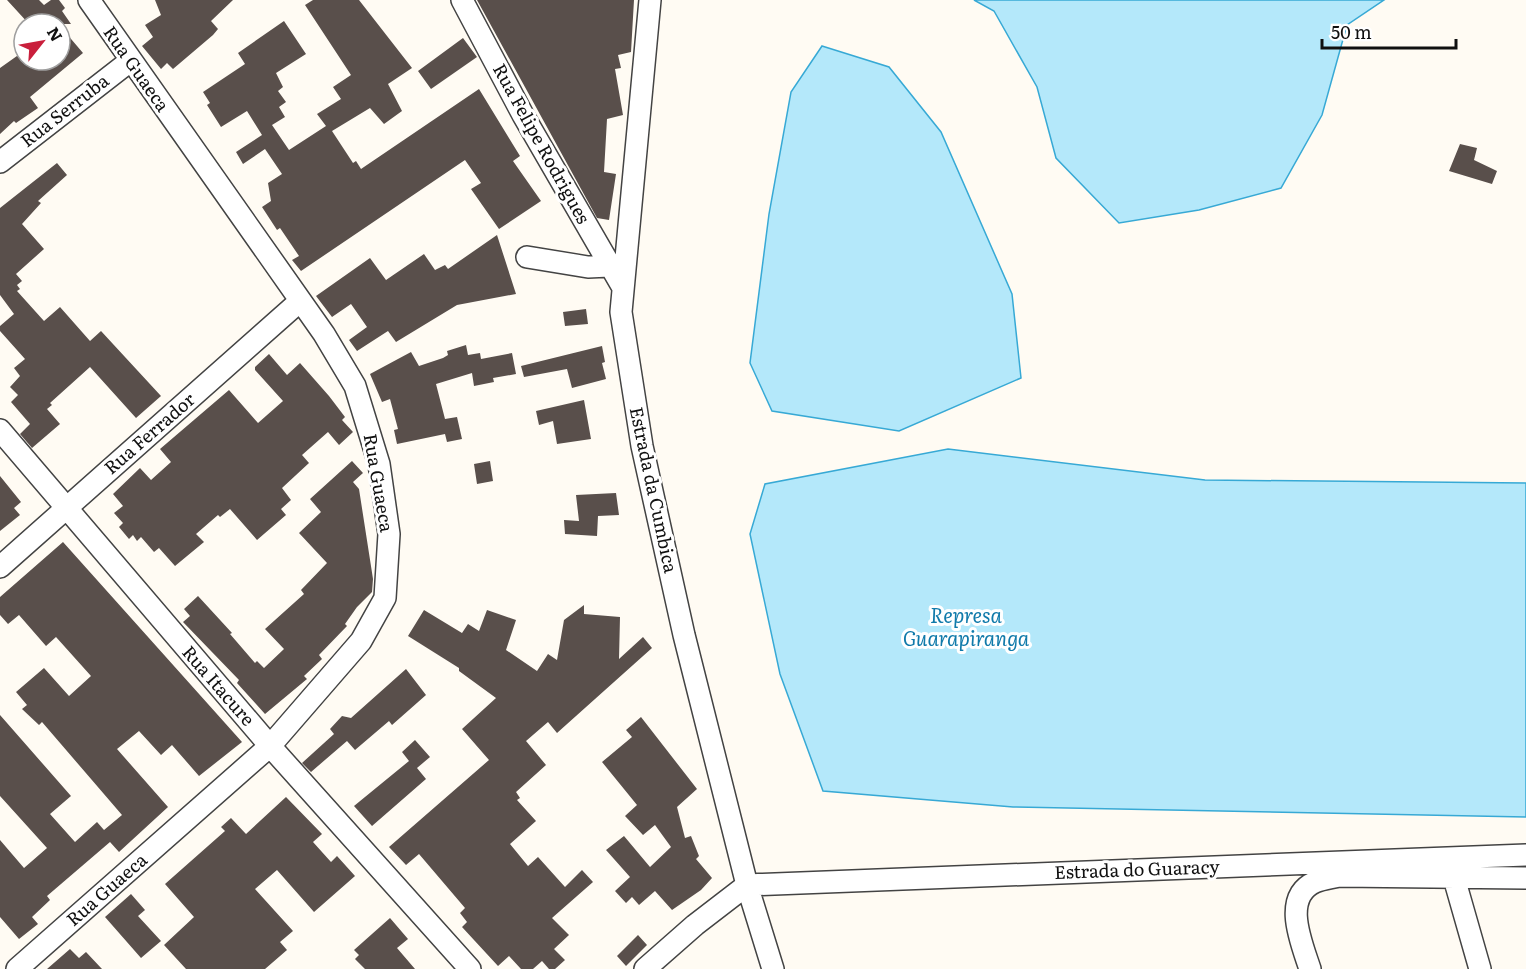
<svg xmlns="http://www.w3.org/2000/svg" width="1526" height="969" font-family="Literata,serif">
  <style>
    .water { fill: #b4e8fa; stroke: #37a9d5; stroke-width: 1.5 }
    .building { fill: #594f4b }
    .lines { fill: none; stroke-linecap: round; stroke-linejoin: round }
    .minor-casing { stroke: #434343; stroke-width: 24 }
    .minor { stroke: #fff; stroke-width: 21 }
    .labels { text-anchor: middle; stroke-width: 6; stroke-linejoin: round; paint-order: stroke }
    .street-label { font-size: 18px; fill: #101010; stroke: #fff }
    .water-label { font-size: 20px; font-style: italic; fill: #107aaa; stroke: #fff }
  </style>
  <rect width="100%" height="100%" fill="#fffbf3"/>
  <path class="water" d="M974 0H1384L1347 25 1322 115 1281 188 1199 210 1119 223 1056 158 1037 87 994 11Z
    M822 46 889 67 941 132 1012 294 1021 378 899 431 772 411 750 363 769 214 791 92Z
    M948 449 1205 480 1526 483V817L1013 807 823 791 780 674 750 534 765 484Z"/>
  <path class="building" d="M7 0H39L44 5 51 0H59L65 8 62 11 71 24H29Z
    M155 0H233L211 21 218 29 213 35 173 69 167 63 161 69 142 46 153 37 145 25 161 15Z
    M313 0H359L412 68 388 84 402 111 384 124 370 108 332 131 353 163 356 161 361 169 479 89 520 156 513 161 541 201 499 229 471 189 481 183 465 160 301 271 292 260 299 256 280 228 277 230 262 207 271 201 268 183 282 174 265 149 243 164 236 152 262 135 247 111 221 127 207 105 210 103 203 92 245 64 238 53 284 21 306 54 276 73 283 87 278 91 286 102 279 107 285 117 272 125 289 150 326 126 317 114 341 99 333 87 351 75 305 5Z
    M477 0H634L631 52 618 55 621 68 615 69 623 115 607 119 604 172 616 174 609 220 597 218Z
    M60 26 83 53 30 97 38 108 16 123 14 121 0 134V68L24 51V60H60Z
    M463 38 477 57 431 89 418 71Z
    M1460 144 1477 148 1474 160 1497 171 1492 184 1449 171Z
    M57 163 67 175 38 201 41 203 22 224 44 249 16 274 22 281 17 285 20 289 17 291 44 321 60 307 90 341 101 331 161 396 136 418 90 367 50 403 52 405 47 409 60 424 32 448 20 434 30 424 11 402 18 395 10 387 20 376 14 368 25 359 0 331V326L14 314 0 295V208Z
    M497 235 516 294 457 305 396 342 388 331 357 351 349 340 367 327 351 304 332 317 316 296 370 258 386 280 424 254 435 270 445 265 448 269Z
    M586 309 588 324 565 326 563 312Z
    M466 345 468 355 480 353 481 359 512 353 516 374 493 378 494 382 474 386 472 373 436 384 445 419 457 417 462 439 447 442 445 434 397 444 394 430 398 429 390 399 382 402 370 374 411 352 419 366 443 358 448 355 447 351Z
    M602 346 605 362 602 363 606 379 572 388 567 369 524 377 521 366Z
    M269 354 287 375 300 363 329 396 345 417 342 420 353 432 339 445 328 432 302 455 309 463 282 488 291 500 281 509 286 515 257 540 230 509 220 517 218 515 196 534 204 542 175 566 159 548 154 552 141 537 137 541 133 535 129 539 119 527 123 523 114 513 123 506 113 494 140 468 151 480 171 462 160 449 229 390 258 423 283 401 255 370V367Z
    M584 400 591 439 557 444 553 421 539 425 536 411Z
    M352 461 363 473 353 482 359 489 373 579 372 592 357 607 345 624 347 626 319 655 322 659 304 676 307 679 265 714 237 683 239 680 183 622 190 616 184 609 198 596 232 633 230 634 255 663 257 661 264 668 284 649 265 629 304 594 301 590 327 563 299 533 321 512 310 499Z
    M490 461 493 481 477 484 474 464Z
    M0 476 21 502 14 508 20 515 0 531Z
    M616 493 619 515 598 516 597 536 565 534 564 520 579 521 576 495Z
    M63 542 242 742 199 776 172 745 161 755 139 731 117 749 168 807 119 852 110 842 47 896 50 900 32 917 38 924 19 939 0 917V840L24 868 47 848 0 796V715L71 796 50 814 75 842 97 822 104 830 122 815 42 722 39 725 22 709 27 705 16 692 44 668 69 696 91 676 56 637 46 646 19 615 8 624 0 615V597Z
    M584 605V614L620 617 619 659 643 637 652 648 557 733 548 722 526 741 546 765 516 792 520 798 517 800 536 821 510 844 528 866 538 857 565 887 582 870 593 882 552 918 569 935 554 949 565 960 555 969H549L542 961 533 969H521L509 956 498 966 462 927 467 922 460 913 465 908 419 854 406 865 389 847 489 760 462 729 496 698 459 671V668L408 636 424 610 462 633 468 624 479 631 487 610 516 620 506 650 537 671 548 654 557 660 564 620Z
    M406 669 426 695 392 725 389 721 355 750 347 741 311 772 302 763 334 734 330 729 342 716 351 718Z
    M641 717 697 789 677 807 685 838 691 836 699 856 696 859 712 878 701 890 672 910 655 891 639 905 632 897 626 903 615 891 630 877 606 850 624 836 650 867 671 847 655 825 643 835 625 816 637 805 602 762 632 737 626 730Z
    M415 740 430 757 417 768 426 779 372 826 354 806 409 761 402 752Z
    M286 797 322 834 313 842 331 862 337 856 355 876 314 912 277 870 255 889 293 931 280 942 287 950 265 969H186L164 945 194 917 165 884 225 831 221 827 231 818 246 834Z
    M131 894 145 910 138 916 161 941 141 958 105 917Z
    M390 918 408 939 397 948 415 969H365L355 959 359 955 354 950Z
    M638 935 647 945 626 966 617 956Z
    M70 949 79 958 86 952 102 969H47Z"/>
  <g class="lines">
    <defs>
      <path id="minor" d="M462 0 523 115 622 286
        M650 0 621 312 642 446 684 635 747 885 773 969
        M0 162 130 61
        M527 257 588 267 609 266
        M0 430 270 746 470 969
        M0 567 300 301
        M1454 878 1480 969
        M747 885 1526 855
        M17 969 270 746 361 641 385 598 389 534 379 464 355 386 324 334 89 0
        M645 969 695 925 747 885
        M1310 969C1302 944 1281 897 1315 882 1322 879 1331 878 1339 876L1526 878"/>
    </defs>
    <use href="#minor" class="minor-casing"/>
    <use href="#minor" class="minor"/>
  </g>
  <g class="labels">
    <g class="street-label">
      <text transform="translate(136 69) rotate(55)" y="6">Rua Guaeca</text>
      <text transform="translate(65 111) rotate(-38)" y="6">Rua Serruba</text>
      <text transform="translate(541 144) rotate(61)" y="6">Rua Felipe Rodrigues</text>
      <text transform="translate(150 434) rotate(-41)" y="6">Rua Ferrador</text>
      <text transform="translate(378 483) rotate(80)" y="6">Rua Guaeca</text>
      <text transform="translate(653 490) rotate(78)" y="6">Estrada da Cumbica</text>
      <text transform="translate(218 686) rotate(49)" y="6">Rua Itacure</text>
      <text transform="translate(1137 870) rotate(-2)" y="6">Estrada do Guaracy</text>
      <text transform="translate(107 890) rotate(-41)" y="6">Rua Guaeca</text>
    </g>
    <g class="water-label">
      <text x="966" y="623">Represa<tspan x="966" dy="23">Guarapiranga</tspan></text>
    </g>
  </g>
  <g transform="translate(42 42) rotate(59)"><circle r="28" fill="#ffffff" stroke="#9f9f9f" stroke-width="1.5"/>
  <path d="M0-4.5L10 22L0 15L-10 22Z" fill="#c91f3c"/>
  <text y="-9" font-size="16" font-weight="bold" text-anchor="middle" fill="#101010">N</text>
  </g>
  <path d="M1322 39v9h134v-9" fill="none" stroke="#101010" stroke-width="3"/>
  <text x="1331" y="39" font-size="18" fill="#101010" stroke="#ffffff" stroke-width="4.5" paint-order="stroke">50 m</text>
</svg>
